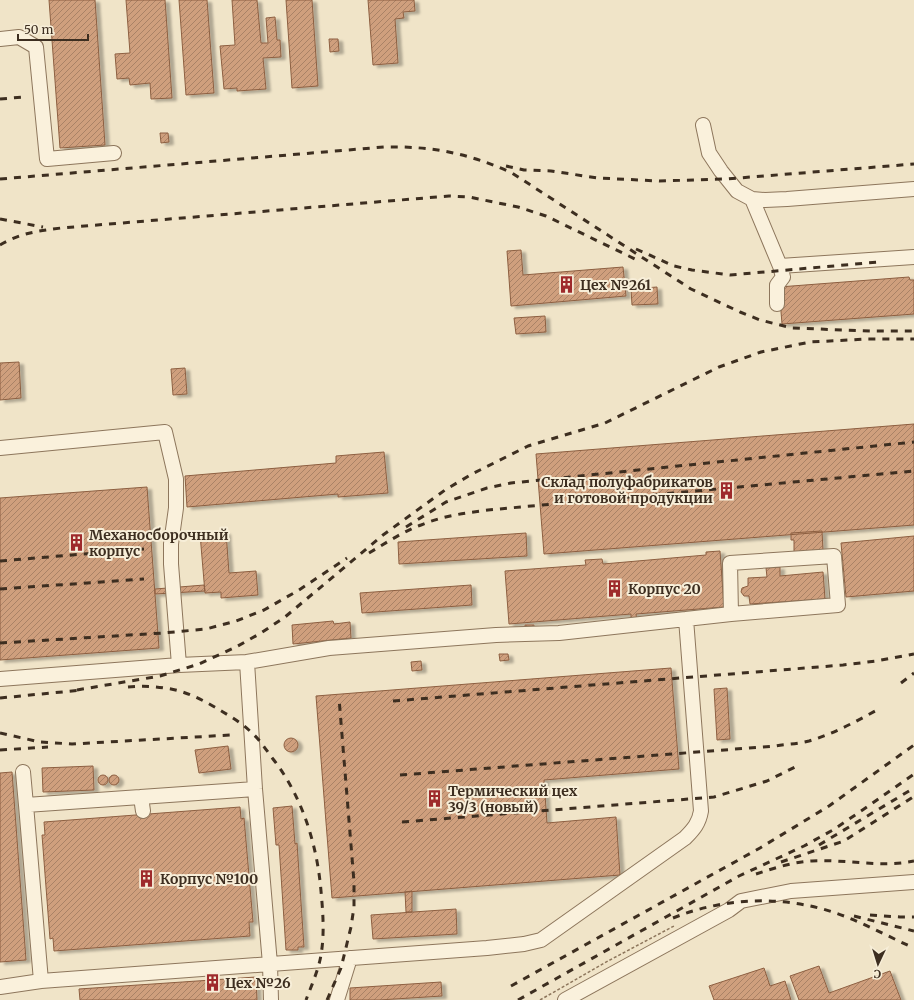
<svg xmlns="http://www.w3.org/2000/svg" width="914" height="1000" font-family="Merriweather,serif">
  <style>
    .building { fill: url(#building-hatch); stroke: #8d5f41; filter: url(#shadow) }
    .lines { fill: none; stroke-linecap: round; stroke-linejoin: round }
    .minor-casing { stroke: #8d765c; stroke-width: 16 }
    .path { stroke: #8d765c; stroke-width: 1.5; stroke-dasharray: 3 2; stroke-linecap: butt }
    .minor { stroke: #faf1dc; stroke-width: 14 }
    .rail { stroke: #3d2e20; stroke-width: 3; stroke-dasharray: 7 7; stroke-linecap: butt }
    .labels { text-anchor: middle; stroke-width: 4; stroke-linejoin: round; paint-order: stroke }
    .poi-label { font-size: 14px; font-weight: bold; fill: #3d2e20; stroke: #f7eed8; text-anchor: start }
  </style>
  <defs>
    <pattern id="building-hatch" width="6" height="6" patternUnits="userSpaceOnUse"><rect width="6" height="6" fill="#cf9f7d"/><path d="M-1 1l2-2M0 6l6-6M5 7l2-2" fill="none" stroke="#a98266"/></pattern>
    <filter id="shadow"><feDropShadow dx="4.5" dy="2.5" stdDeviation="1" flood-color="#0004"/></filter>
  </defs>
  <rect width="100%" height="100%" fill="#f0e4c8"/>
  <path class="building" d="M49 0H95L105 145 60 148Z
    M126 0H165L172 98 151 99 150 83 130 85 129 78 117 79 115 54 130 53Z
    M179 0H207L214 93 186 95Z
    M232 0H257L261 43H268L266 18 275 17 277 40H280L281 57 263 58 266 89 237 91V88L224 89 220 46 235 45Z
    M286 0H312L318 86 292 88Z
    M368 0H414L415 11 403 12 404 18 395 19 398 63 373 65Z
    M329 39H338L339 51 330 52Z
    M160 133H168L169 142 161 143Z
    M521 250 523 275 623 267 626 296 511 306 507 251Z
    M909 277 910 280H914V314L782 324 779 287Z
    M657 287 658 304 632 305 631 289Z
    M545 316 546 332 516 334 514 318Z
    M19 362 21 398 0 400V363Z
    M185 368 187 394 173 395 171 369Z
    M914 424V525L544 554 536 454Z
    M384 452 388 493 338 497V494L187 507 185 476 336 463V456Z
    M147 487 159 648 0 660V498Z
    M822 531 823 550 794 552V540H791V533Z
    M226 532 229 573 256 571 258 595 221 598V592L205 593 200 534Z
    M526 533 527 556 399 564 398 542Z
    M914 536V591L846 597 841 543Z
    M720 551 724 607 636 614 637 621H631V614L509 624 505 571 586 565 585 560 602 559 603 564 706 555V552Z
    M780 567V576L823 572 825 599 750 604 749 596H744L741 592 742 588 748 586V578L767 577 766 568Z
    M204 585 205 591 155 594V589Z
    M471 585 472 605 362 613 360 593Z
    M333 621 334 624 350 622 351 638 293 644 292 625Z
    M525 625H534V629L525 630Z
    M499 654H508L509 660 500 661Z
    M421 661 422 670 412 671 411 662Z
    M671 668 679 769 544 780 547 823 616 817 620 875 332 898 316 696Z
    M727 688 730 739 717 740 714 689Z
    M284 745a7 7 0 1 1 14 0a7 7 0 1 1-14 0Z
    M228 746 231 769 199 773 195 750Z
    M93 766 94 790 43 792 42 768Z
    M12 772 26 960 0 962V773Z
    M98 780a5 5 0 1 1 10 0a5 5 0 1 1-10 0Z
    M109 780a5 5 0 1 1 10 0a5 5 0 1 1-10 0Z
    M292 806 295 844 297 843 304 947H298V950H286L279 845H276L273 808Z
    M240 807 241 819 244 818 253 922H249L250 936 54 951 53 938 50 939 42 835H45L44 822Z
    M412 891V912H406L405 892Z
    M456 909 457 934 373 939 371 915Z
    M819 966 829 993 890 971 901 1000H799L790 976Z
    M764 968 770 986 785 981 791 1000H714L709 986Z
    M256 977 257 1000H80L79 989Z
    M441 982 442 996 379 1000H350V988Z"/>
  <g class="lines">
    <defs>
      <path id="minor" d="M0 39 19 37 36 47 47 159 114 153
        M703 125 709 153 721 171 737 191 752 199 765 200 787 199 914 189
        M752 199 780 266
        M777 304V285L783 277 780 266 914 257
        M0 448 165 432 176 479V508L171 544V564L179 665
        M686 619 731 614 838 605 834 556 730 563 731 614
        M0 679 179 665 247 662 255 789 270 964 271 1000
        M23 772 26 805
        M141 797 143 811
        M41 981 26 805 255 789
        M0 987 41 981 487 948 524 944 541 940 685 838C694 829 699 823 701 811L686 619 559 633 496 635 329 648 247 662
        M337 1000 350 958
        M565 1000 729 910 741 901 791 891 914 882"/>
    </defs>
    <use href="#minor" class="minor-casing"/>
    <path class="path" d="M540 1000 608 961 674 926"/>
    <use href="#minor" class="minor"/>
    <path class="rail" d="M0 99 23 97
      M506 166 524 170 551 171 598 178 659 181 726 179 914 164
      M0 179 384 147C432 146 468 153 512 173L691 289 740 312 760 320 792 328 870 331H914
      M0 219 43 227
      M0 245C20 233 38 231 61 228L449 196 469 197 518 207 546 216 635 259
      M636 249 674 266 692 270 730 275 879 262
      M406 527 446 502 487 488 511 483 914 442
      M369 553C386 543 402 532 421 525 442 516 465 513 488 510L914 471
      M0 561 144 549
      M0 589 144 579
      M0 643 163 633 206 629 236 621 264 610 299 590 347 558
      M901 683 914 673
      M128 687C140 686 152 686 164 688 185 690 205 701 223 712 233 718 243 724 252 733 261 741 266 750 273 759 302 796 317 844 321 891 323 913 325 937 320 960 317 973 311 987 306 1000
      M77 690 160 676 199 664 236 647 261 633 285 617 383 535 445 490 472 474 528 446 605 423 719 367 761 352 810 342 867 339H914
      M0 698 82 690
      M393 701 843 665 876 661 914 654
      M0 733 40 742 72 744 231 735
      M0 750 48 747
      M400 775 775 746C786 744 798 744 809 741 833 734 855 722 877 710
      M402 822 714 797 767 781 799 765
      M819 845 914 788
      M781 862 844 841 913 797
      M756 874C774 868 793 862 812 861 846 859 881 868 914 861
      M870 915 900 917H914
      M854 916 914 931
      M673 918C728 896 789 895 844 916 868 925 891 938 914 948
      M511 986 760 848 829 806 914 745
      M327 1000 341 968 351 927 354 907V882L339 698
      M518 1000 739 876 804 846 833 830 867 807 914 774"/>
  </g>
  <defs>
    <symbol id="building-bare" viewBox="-9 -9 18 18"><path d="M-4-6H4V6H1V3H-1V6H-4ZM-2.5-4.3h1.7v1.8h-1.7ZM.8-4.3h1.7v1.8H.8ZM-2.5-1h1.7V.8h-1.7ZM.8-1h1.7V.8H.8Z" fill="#9e2a2b" stroke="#f7eed8" stroke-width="2.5" paint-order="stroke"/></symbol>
  </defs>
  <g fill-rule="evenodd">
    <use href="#building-bare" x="554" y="272" width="25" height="25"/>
    <use href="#building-bare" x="714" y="478" width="25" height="25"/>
    <use href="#building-bare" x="64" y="530" width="25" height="25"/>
    <use href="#building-bare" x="602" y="576" width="25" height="25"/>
    <use href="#building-bare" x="422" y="786" width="25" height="25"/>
    <use href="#building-bare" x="134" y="866" width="25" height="25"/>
    <use href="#building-bare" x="200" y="970" width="25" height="25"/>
  </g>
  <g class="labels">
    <g class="poi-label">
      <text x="580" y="290">Цех №261</text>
      <text x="713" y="487" text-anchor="end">Склад полуфабрикатов<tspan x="713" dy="16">и готовой продукции</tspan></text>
      <text x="89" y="540">Механосборочный<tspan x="89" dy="16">корпус</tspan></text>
      <text x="628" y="594">Корпус 20</text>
      <text x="448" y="796">Термический цех<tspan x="448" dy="16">39/3 (новый)</tspan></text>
      <text x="160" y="884">Корпус №100</text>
      <text x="225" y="988">Цех №26</text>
    </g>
  </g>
  <g transform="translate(878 964) rotate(184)" stroke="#f7eed8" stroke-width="3" paint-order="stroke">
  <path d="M0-3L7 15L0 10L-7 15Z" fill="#3d2e20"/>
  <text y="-6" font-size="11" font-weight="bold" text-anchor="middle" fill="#3d2e20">С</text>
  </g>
  <path d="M18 34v6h70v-6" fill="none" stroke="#3d2e20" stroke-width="2"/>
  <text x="24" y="34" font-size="12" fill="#3d2e20" stroke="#f7eed8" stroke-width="3" paint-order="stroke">50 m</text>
</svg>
